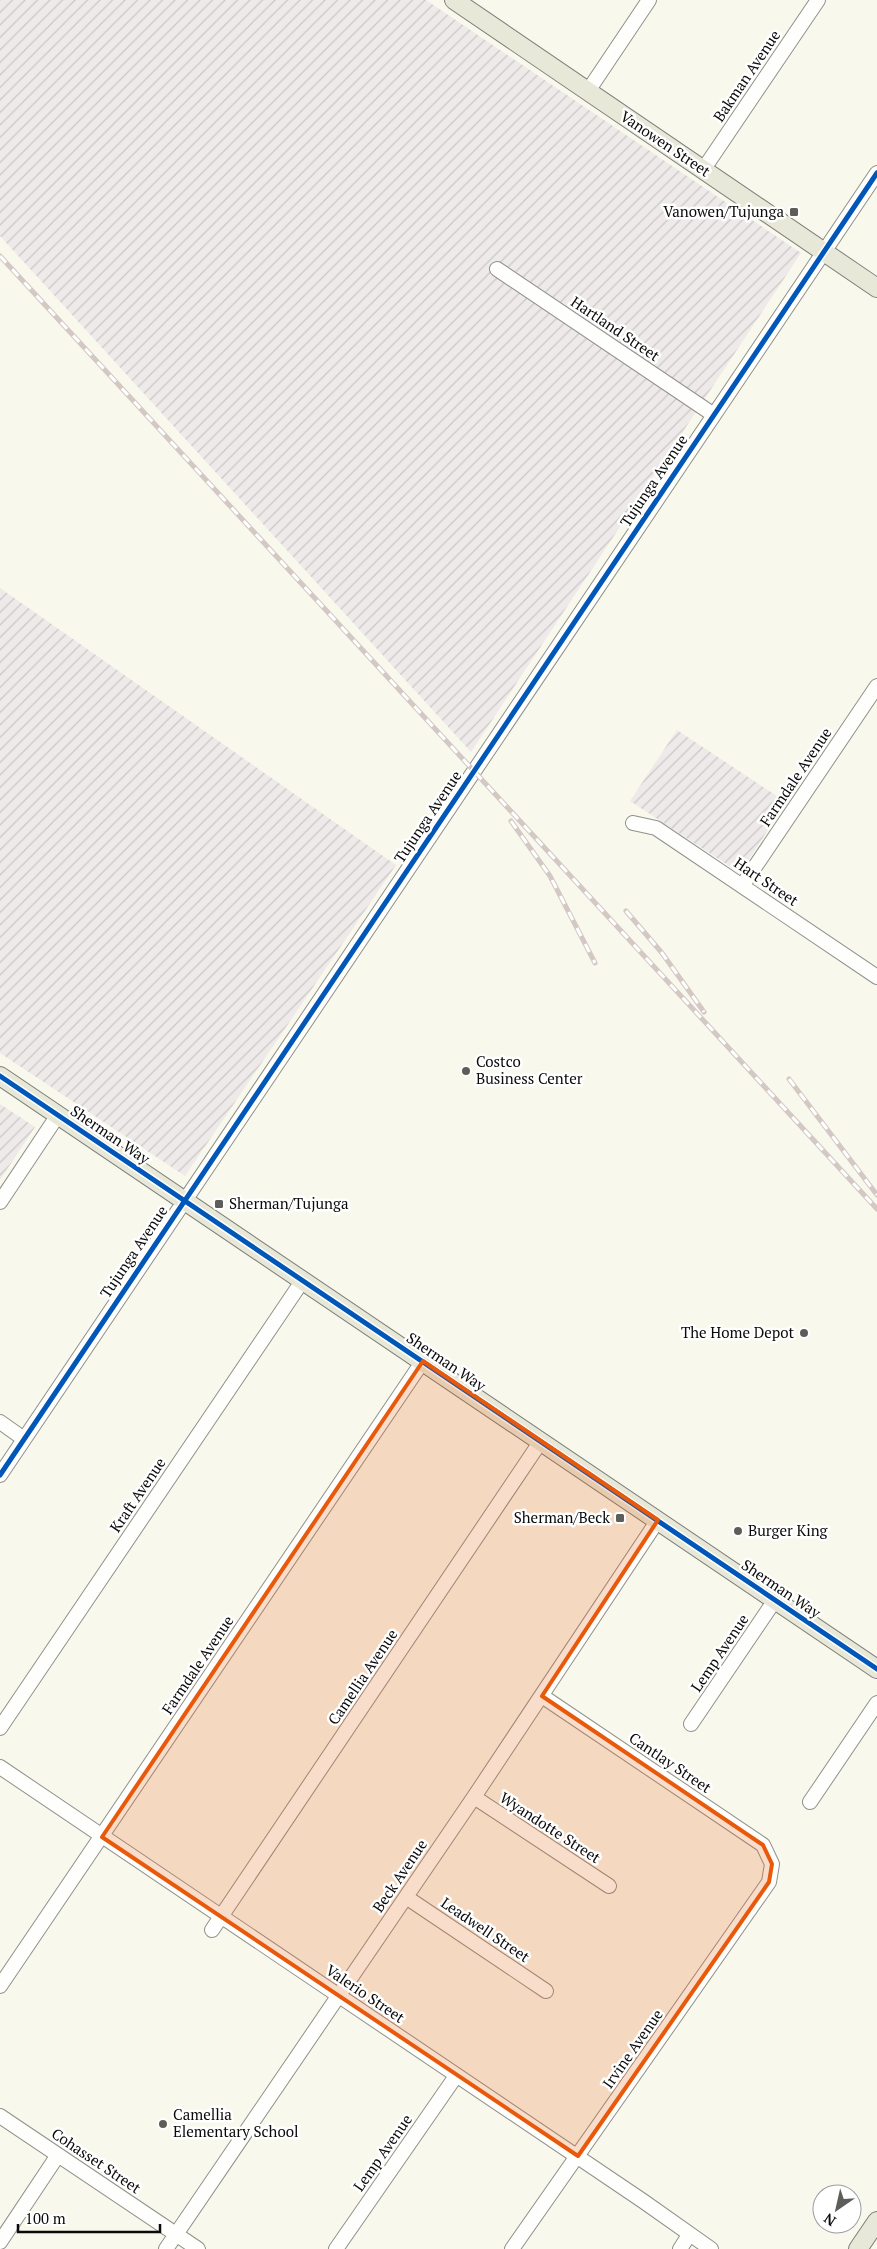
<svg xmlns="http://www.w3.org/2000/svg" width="877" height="2249" font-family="'PT Serif',serif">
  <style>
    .industrial { fill: url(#industrial-furrows) }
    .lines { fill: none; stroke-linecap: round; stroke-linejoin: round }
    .minor-casing { stroke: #91918c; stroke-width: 16 }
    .major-casing { stroke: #7e7e7a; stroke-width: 20 }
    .minor { stroke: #fefefc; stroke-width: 14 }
    .major { stroke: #e8e8d9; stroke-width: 18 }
    .rail-casing { stroke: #d3c8c4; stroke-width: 5 }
    .rail { stroke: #fff; stroke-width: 3; stroke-dasharray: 9; stroke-linecap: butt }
    .cycleway-casing { stroke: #fff; stroke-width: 8 }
    .cycleway { stroke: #0057b8; stroke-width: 5 }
    .marked { fill: #e8590c; fill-opacity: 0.2; stroke: #e8590c; stroke-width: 4; stroke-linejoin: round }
    .poi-dot { fill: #5d5d59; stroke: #fff; stroke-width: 2 }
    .labels { text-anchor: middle; stroke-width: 5; stroke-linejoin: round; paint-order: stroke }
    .street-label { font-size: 15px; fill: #0a0a0a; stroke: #fff }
    .poi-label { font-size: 15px; fill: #0a0a0a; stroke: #fff; text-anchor: start }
  </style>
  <defs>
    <pattern id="industrial-furrows" width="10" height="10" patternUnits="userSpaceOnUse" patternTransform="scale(1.25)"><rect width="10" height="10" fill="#efeaea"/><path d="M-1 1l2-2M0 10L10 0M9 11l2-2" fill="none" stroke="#ccc7c7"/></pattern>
  </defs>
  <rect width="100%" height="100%" fill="#f8f8ed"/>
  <path class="industrial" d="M0 0H426L801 253 471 752 0 236Z
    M0 588 396 865 185 1176 0 1053Z
    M677 730 786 802 740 873 630 801Z
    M0 1104 35 1127 0 1180Z"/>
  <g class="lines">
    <defs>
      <path id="minor" d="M588 91 649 0
        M703 170 818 0
        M497 269 714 415
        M633 823 656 828 877 977
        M742 886 877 686
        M0 1202 58 1115
        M0 1422 24 1439
        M0 1475 877 173
        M691 1724 775 1600
        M0 1728 303 1280
        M0 1767 643 2201 711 2249
        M474 1797 609 1886
        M810 1802 877 1703
        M406 1897 546 1991
        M212 1930 541 1441
        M0 1986 423 1361
        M0 2116 198 2249
        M0 2242 58 2155
        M166 2249 474 1797 658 1520
        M336 2249 456 2076
        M512 2249 769 1882 772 1864 763 1845 542 1696
        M680 2249 689 2235"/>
      <path id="major" d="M454 0 877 288
        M0 1076 877 1669
        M858 2249 877 2221"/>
    </defs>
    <use href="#minor" class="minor-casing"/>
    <use href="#major" class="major-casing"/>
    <use href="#minor" class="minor"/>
    <use href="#major" class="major"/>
    <defs>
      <path id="rail" d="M0 256 877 1209
        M511 821 550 876 595 963
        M626 911 662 953 704 1012
        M789 1079 877 1195"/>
    </defs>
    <use href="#rail" class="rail-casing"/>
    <use href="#rail" class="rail"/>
    <defs>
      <path id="cycleway" d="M0 1076 877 1669
        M0 1475 877 173"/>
    </defs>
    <use href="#cycleway" class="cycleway-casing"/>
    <use href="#cycleway" class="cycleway"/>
  </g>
  <path class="marked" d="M423 1361 658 1520 542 1696 763 1845 772 1864 769 1882 578 2156 102 1837Z"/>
  <g class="poi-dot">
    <rect x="789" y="207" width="10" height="10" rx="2.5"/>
    <circle cx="466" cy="1071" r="5"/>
    <rect x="214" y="1199" width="10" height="10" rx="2.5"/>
    <circle cx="804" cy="1333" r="5"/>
    <rect x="615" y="1513" width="10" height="10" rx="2.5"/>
    <circle cx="738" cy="1531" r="5"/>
    <circle cx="163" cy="2124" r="5"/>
  </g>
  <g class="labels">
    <g class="street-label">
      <text transform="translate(747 76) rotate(-56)" y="5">Bakman Avenue</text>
      <text transform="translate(665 144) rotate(34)" y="5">Vanowen Street</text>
      <text transform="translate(615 329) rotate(34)" y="5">Hartland Street</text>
      <text transform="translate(654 481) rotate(-56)" y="5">Tujunga Avenue</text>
      <text transform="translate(796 777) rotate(-56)" y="5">Farmdale Avenue</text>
      <text transform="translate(428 817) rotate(-56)" y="5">Tujunga Avenue</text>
      <text transform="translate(766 882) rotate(34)" y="5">Hart Street</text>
      <text transform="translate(110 1135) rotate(34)" y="5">Sherman Way</text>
      <text transform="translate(134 1252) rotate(-56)" y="5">Tujunga Avenue</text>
      <text transform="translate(446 1362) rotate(34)" y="5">Sherman Way</text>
      <text transform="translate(138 1495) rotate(-56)" y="5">Kraft Avenue</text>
      <text transform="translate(781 1589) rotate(34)" y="5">Sherman Way</text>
      <text transform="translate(720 1653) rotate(-56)" y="5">Lemp Avenue</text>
      <text transform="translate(198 1665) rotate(-56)" y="5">Farmdale Avenue</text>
      <text transform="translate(363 1677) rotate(-56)" y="5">Camellia Avenue</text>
      <text transform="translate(670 1763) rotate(34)" y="5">Cantlay Street</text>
      <text transform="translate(550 1828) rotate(33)" y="5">Wyandotte Street</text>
      <text transform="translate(400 1876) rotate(-56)" y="5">Beck Avenue</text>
      <text transform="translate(485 1930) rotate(34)" y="5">Leadwell Street</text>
      <text transform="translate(365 1994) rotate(34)" y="5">Valerio Street</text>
      <text transform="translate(633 2049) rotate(-55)" y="5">Irvine Avenue</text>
      <text transform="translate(383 2153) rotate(-55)" y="5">Lemp Avenue</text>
      <text transform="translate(96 2161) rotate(34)" y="5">Cohasset Street</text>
    </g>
    <g class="poi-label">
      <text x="784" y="217" text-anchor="end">Vanowen/Tujunga</text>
      <text x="476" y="1067">Costco<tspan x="476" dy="17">Business Center</tspan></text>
      <text x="229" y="1209">Sherman/Tujunga</text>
      <text x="794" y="1338" text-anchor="end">The Home Depot</text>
      <text x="610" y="1523" text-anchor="end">Sherman/Beck</text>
      <text x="748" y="1536">Burger King</text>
      <text x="173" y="2120">Camellia<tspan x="173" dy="17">Elementary School</tspan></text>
    </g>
  </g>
  <g transform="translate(837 2209) rotate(214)"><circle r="24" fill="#ffffff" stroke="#9d9d9d"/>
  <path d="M0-4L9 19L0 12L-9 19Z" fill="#5d5d59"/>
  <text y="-8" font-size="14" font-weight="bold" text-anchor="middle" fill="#0a0a0a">N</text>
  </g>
  <path d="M18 2224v8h142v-8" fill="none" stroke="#0a0a0a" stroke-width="2.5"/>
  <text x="25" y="2224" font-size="15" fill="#0a0a0a" stroke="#ffffff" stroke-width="4" paint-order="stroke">100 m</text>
</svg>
